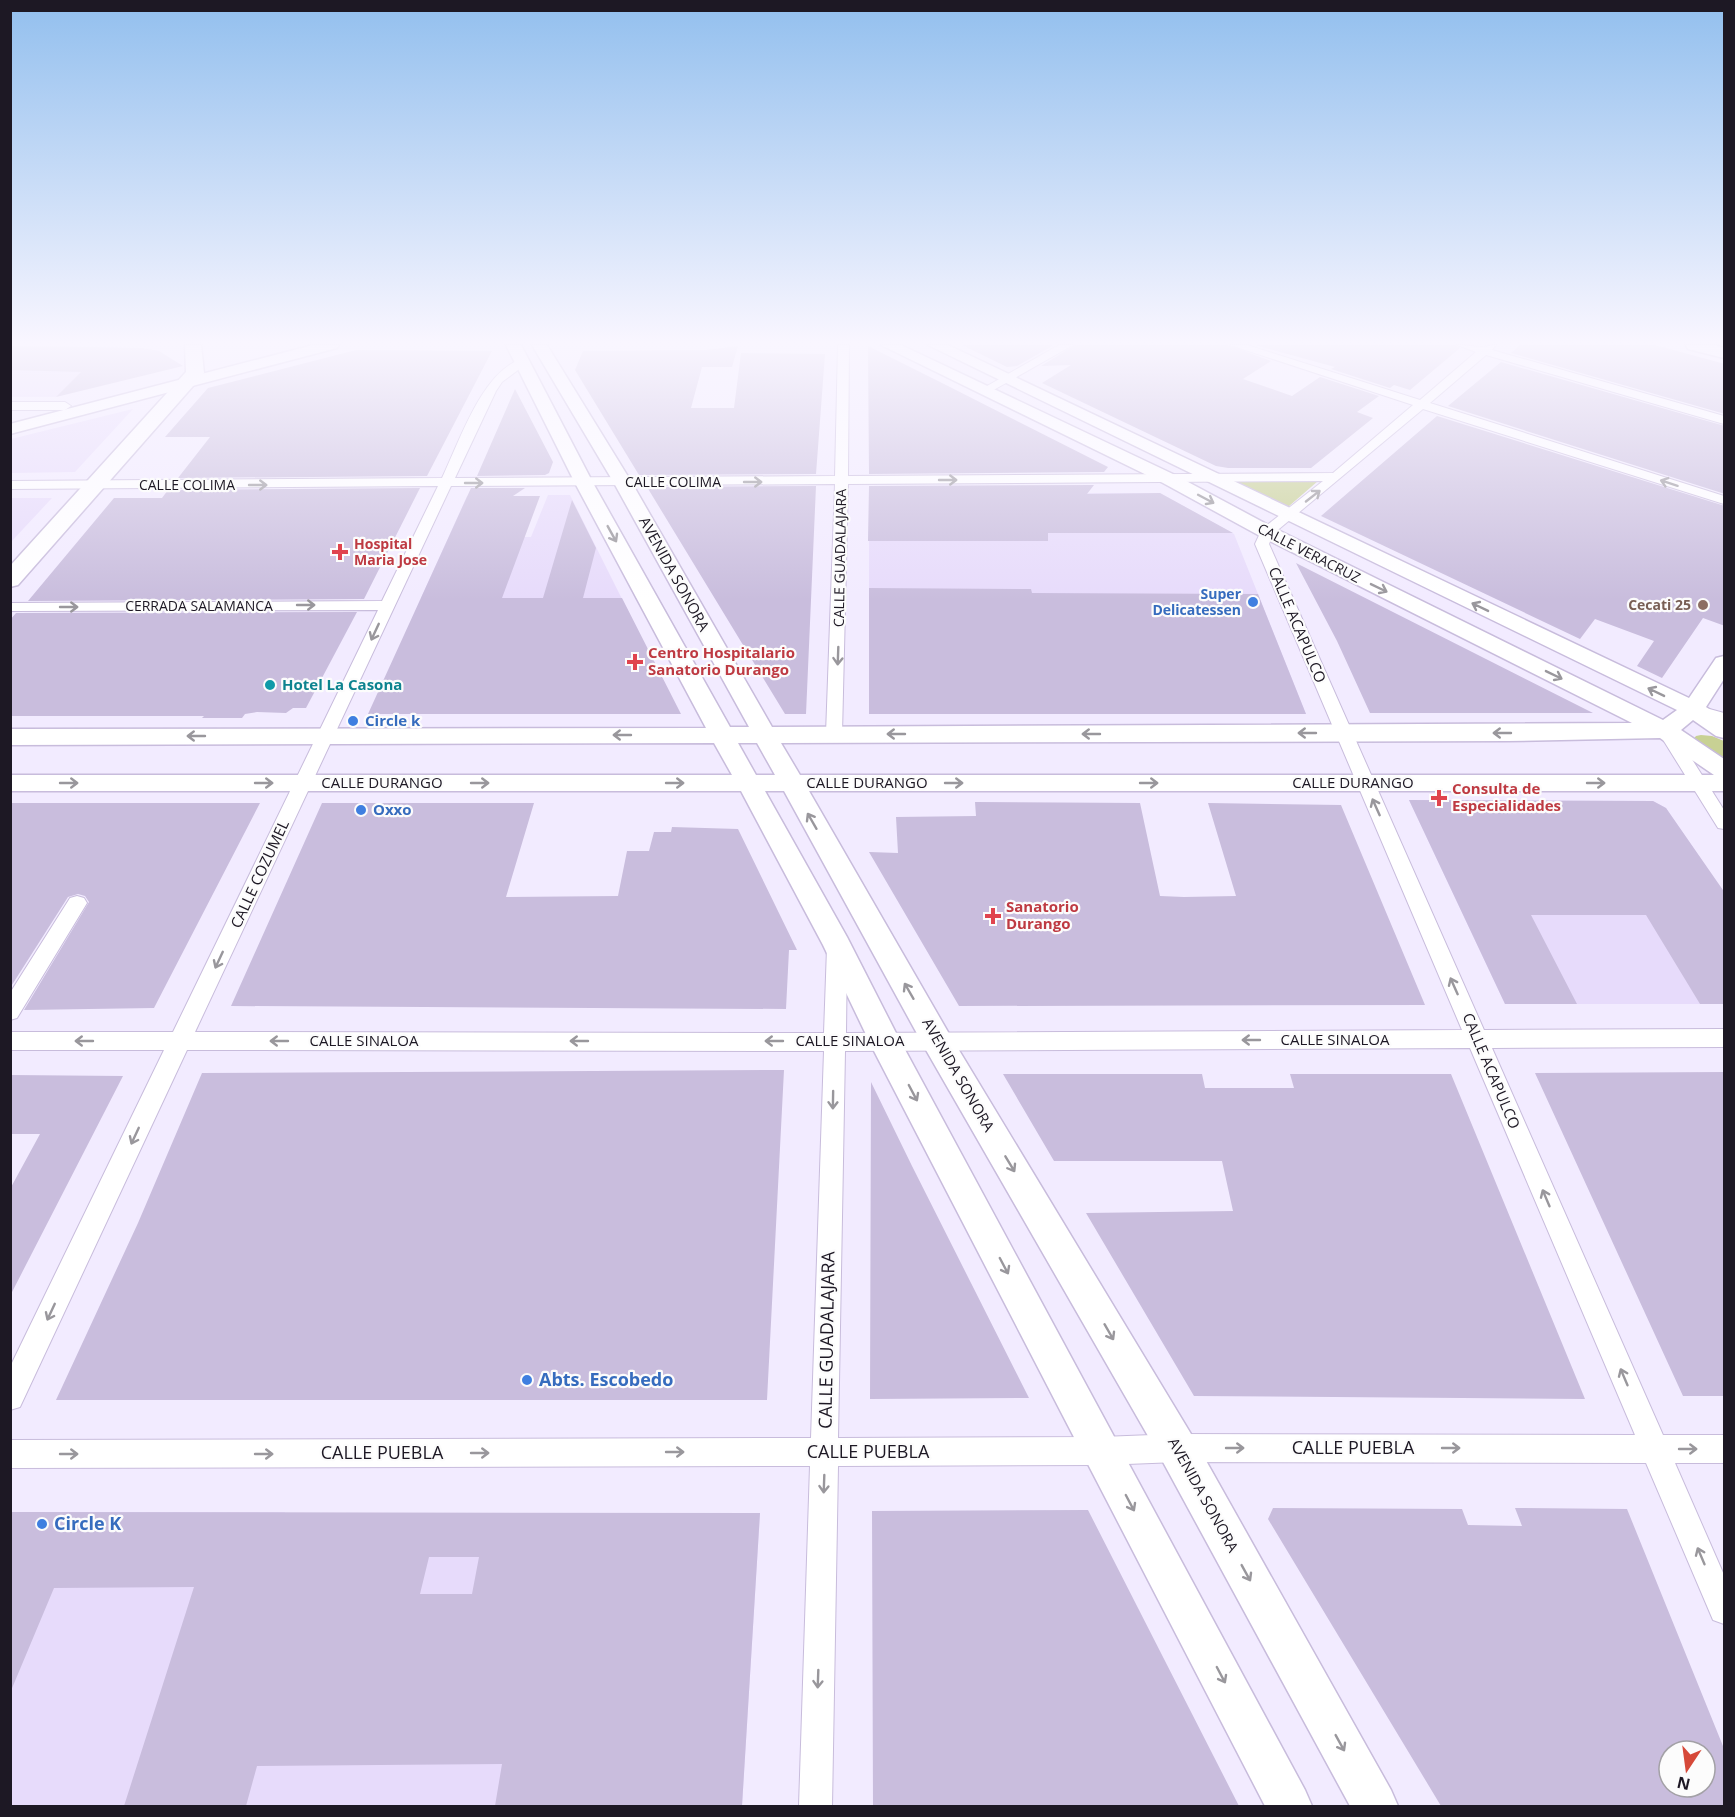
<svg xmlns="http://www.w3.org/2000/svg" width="1735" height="1817" font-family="'Open Sans',sans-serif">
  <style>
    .built { fill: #e7dbfb }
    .green { fill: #c8d194 }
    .building { fill: #c9bddd; fill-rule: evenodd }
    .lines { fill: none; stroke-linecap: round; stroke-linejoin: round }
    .street-casing { stroke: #c8bcdc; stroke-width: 2 }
    .secondary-casing { stroke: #c8bcdc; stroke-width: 3 }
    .primary-casing { stroke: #c8bcdc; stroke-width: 3 }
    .street { fill: #fff; fill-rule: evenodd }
    .secondary { fill: #fff; fill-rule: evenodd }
    .primary { fill: #fff; fill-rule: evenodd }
    .oneway { stroke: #99979c }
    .health-dot { fill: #e0444e; stroke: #fcfcfc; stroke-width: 2 }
    .shop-dot { fill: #3f7fe0; stroke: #fcfcfc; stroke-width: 2 }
    .education-dot { fill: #8d6e63; stroke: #fcfcfc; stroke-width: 2 }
    .culture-dot { fill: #0f9aa8; stroke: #fcfcfc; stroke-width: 2 }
    .labels { text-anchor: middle; stroke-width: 4.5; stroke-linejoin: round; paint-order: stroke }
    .far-street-label { font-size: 14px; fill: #1d1824; stroke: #fcfcfc }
    .far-health-label { font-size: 14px; font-weight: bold; fill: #be3a42; stroke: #fcfcfc; text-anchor: start }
    .far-shop-label { font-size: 14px; font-weight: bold; fill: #366cbe; stroke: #fcfcfc; text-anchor: end }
    .far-education-label { font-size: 14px; font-weight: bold; fill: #785e54; stroke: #fcfcfc; text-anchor: end }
    .street-label { font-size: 15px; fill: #1d1824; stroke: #fcfcfc }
    .health-label { font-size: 15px; font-weight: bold; fill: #be3a42; stroke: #fcfcfc; text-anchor: start }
    .culture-label { font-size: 15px; font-weight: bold; fill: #0d838f; stroke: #fcfcfc; text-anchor: start }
    .shop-label { font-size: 15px; font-weight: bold; fill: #366cbe; stroke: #fcfcfc; text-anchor: start }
    .near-street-label { font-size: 18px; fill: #1d1824; stroke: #fcfcfc }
    .near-shop-label { font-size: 18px; font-weight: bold; fill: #366cbe; stroke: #fcfcfc; text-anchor: start }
  </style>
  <rect width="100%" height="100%" fill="#f2ebff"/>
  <path class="built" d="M11 346 143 348 159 351 56 397H11Z
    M133 409 75 472 11 473V439Z
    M869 493H1160L1234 534 1306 714H869V659L1046 660 927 653H869V614H1026L961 605 869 604Z
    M548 495H570L658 671 533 598H421L467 496H510L493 537H531Z
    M11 498H52L11 542 10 498Z
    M1409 800 1653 801 1666 808 1724 893V1004H1505Z
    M10 1512H285L227 1704 464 1513H760L742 1806H11Z"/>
  <path class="green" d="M1318 481 1288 507 1235 482Z
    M1701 735 1712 736 1724 741V758L1692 741 1696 736Z"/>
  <path class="building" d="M962 345H1054L1017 366 1007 367Z
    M1075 345H1228L1271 361 1243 379 1292 396 1320 377 1379 396 1357 412 1373 418 1311 468H1228L1216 466 1042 383 1071 365 1041 366Z
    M1255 345H1455L1460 348 1410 390 1394 385 1390 388 1331 369 1335 367Z
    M1520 345H1655L1725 364V414L1511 353Z
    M10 346 142 348 159 351 183 366 56 397 81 372 10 370Z
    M738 346 732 367H702L691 408H734L741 353 825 354 816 474 639 475 575 370 583 351 706 350Z
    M868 346 948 386 1108 467 1104 472 869 474Z
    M356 350 492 351 427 476 178 478 210 437H165L208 388Z
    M1501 362 1725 426V494L1448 406Z
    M515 389 553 462 549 473 545 475 477 476Z
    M1437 416 1725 506V626L1703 618 1662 678 1637 666 1654 641 1595 619 1580 639 1321 516Z
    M1094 485 1087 494 1160 493 1233 533H1048V541H868L869 486Z
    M816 486 806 714H785L647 487Z
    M420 488 364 599 28 601 114 498H162L168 490Z
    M471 488H525L513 496H540L502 598H543L572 500 596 548 583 598H622L681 714H368Z
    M1296 563 1593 713H1370L1337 641Z
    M869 588 1031 589 1032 593 1258 594 1306 714H869Z
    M357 612 306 708H293L286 713 257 712 245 714 242 718H202L204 716H10V620L16 613Z
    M1409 800 1653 801 1666 808 1725 893V1004H1700L1646 915H1531L1577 1004H1505Z
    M975 802 1140 803 1160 896 1184 897 1236 896 1208 803 1341 805 1425 1005 959 1006 869 852 898 853 896 817 976 816Z
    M10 803H260L154 1008 24 1010 89 902 85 896 78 894 68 897 10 988Z
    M322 803H534L506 897 618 896 627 851H649L654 832H671L672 827 738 829 797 950H789L786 1009 231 1006Z
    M784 1070 767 1400H56L138 1223 202 1073Z
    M1725 1072V1396H1683L1535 1073Z
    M1003 1074H1202L1205 1088H1294L1290 1074H1451L1585 1399 1194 1396 1086 1213 1233 1211 1222 1161H1054Z
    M10 1075 123 1076 10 1296V1189L40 1134H10Z
    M871 1082 912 1166 1029 1398 870 1399Z
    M1273 1508 1462 1509 1468 1525 1522 1526 1515 1508 1627 1509 1725 1751V1806H1441L1268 1519ZM1669 1751H1705V1787H1669Z
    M1088 1510 1239 1806H873L872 1511Z
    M10 1512 760 1513 742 1806H495L502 1764 257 1766 246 1806H124L194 1587 54 1588 10 1693ZM429 1557H479L472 1594H420Z"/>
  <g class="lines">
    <defs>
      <path id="street" d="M838 345H849L848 476 1333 473 1413 405 1230 345H1247L1420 400 1476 352 1457 345 1482 347 1496 345 1492 350 1724 416V424L1486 355 1430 403 1724 496V504L1423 409 1273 534 1269 544 1484 1030 1724 1029V1047L1492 1048 1663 1435H1724V1463H1675L1724 1575V1624L1713 1620 1646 1463 1177 1462 1102 1465 838 1466 832 1806H799L810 1466 10 1468V1440L811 1438 824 1051 187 1050 20 1407 10 1410V1367L164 1050H10V1032H173L378 610 10 611V603L382 601 438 486 10 489V481L442 478C459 443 482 371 522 359L528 362 526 364 502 382 496 391 455 478 835 476ZM1323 481 1262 529 1255 544 1462 1030 846 1033 847 948 844 942 837 940 830 942 827 948 824 1033 195 1032 451 486 835 484 826 734 828 738H840L842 734 848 484ZM1470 1048 1635 1435 1177 1434 1102 1437 838 1438 845 1051Z
        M1059 345H1073L990 392H982L980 390Z
        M10 402H65L71 406 65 410H10Z
        M1695 705 1724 713V723L1689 714 1687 710 1689 706Z
        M1665 725 1671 726 1724 810V829L1718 828 1657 730 1659 726Z
        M77 896 84 898 87 903 17 1018 10 1020V993L70 898Z"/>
      <path id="secondary" d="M313 345H339L337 348 10 434V424Z
        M506 345H521L593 483 730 727H749L614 483 532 345H547L632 483 772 727 1632 723 1260 536 1163 483 881 345H901L1175 475 1274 528 1663 720 1677 710 928 345H948L1689 698 1716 658 1724 656V679L1706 707 1724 720V738L1716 736 1693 720 1681 730 1724 759V791H809L948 1032 1191 1434 1391 1790 1398 1806H1350L1163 1462 926 1050 784 791H765L847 937 896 1033 1305 1790 1312 1806H1265L874 1051 823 945 741 791H10V775H732L714 743 10 745V729L706 728 575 483ZM1660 738 1714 775H800L781 743 1507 741ZM738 743H757L775 775H756Z"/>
      <path id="primary" d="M185 345H201L204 373 201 377 18 585 10 587V566L186 372Z
        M1686 345H1714L1724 348V358L1688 349Z"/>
    </defs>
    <use href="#street" class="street-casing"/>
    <use href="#secondary" class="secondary-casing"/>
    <use href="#primary" class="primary-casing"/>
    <use href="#street" class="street"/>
    <use href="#secondary" class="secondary"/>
    <use href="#primary" class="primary"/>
  </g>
  <defs><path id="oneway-shaft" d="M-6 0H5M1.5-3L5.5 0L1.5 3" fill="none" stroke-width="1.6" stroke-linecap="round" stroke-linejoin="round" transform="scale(1.5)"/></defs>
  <g class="oneway">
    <use href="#oneway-shaft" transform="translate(948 480)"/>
    <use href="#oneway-shaft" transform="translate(753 482)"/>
    <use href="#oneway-shaft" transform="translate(474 483)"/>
    <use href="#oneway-shaft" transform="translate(1669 483) rotate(-162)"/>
    <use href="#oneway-shaft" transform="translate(258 485)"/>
    <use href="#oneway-shaft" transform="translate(1313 496) rotate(-38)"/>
    <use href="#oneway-shaft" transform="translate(1206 499) rotate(28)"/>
    <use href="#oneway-shaft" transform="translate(612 534) rotate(61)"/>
    <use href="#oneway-shaft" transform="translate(1379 588) rotate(26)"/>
    <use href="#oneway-shaft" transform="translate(306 605)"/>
    <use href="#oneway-shaft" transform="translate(69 607)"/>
    <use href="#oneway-shaft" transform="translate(1480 607) rotate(-154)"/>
    <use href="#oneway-shaft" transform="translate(375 632) rotate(115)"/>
    <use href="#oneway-shaft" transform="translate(838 656) rotate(92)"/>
    <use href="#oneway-shaft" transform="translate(1554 675) rotate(26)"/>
    <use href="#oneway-shaft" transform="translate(1656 692) rotate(-154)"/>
    <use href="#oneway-shaft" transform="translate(1307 733) rotate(180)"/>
    <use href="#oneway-shaft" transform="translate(1502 733) rotate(180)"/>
    <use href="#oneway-shaft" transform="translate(896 734) rotate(180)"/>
    <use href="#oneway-shaft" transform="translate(1091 734) rotate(180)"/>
    <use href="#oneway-shaft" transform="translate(622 735) rotate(180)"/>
    <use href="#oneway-shaft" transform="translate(196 736) rotate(180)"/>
    <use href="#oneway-shaft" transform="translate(69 783)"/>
    <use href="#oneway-shaft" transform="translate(264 783)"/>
    <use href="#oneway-shaft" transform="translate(480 783)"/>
    <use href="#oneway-shaft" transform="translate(675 783)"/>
    <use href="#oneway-shaft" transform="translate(954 783)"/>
    <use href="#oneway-shaft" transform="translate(1149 783)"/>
    <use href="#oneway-shaft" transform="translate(1596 783)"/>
    <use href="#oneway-shaft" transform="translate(1376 807) rotate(-114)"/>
    <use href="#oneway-shaft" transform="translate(812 821) rotate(-120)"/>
    <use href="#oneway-shaft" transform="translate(219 960) rotate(115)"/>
    <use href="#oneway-shaft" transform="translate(1454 986) rotate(-114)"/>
    <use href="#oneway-shaft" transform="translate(909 991) rotate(-120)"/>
    <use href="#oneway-shaft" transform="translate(1251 1040) rotate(180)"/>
    <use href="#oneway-shaft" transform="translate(84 1041) rotate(180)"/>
    <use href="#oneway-shaft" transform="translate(279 1041) rotate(-180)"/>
    <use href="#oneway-shaft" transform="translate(579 1041) rotate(-180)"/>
    <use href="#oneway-shaft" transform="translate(774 1041) rotate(-180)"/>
    <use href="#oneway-shaft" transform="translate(913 1093) rotate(62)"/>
    <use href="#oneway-shaft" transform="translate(833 1100) rotate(91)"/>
    <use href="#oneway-shaft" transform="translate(135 1136) rotate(115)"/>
    <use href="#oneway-shaft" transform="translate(1010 1164) rotate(59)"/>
    <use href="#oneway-shaft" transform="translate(1546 1198) rotate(-113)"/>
    <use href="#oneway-shaft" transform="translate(1004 1266) rotate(62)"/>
    <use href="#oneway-shaft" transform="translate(51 1312) rotate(115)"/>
    <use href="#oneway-shaft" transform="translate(1109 1332) rotate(60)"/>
    <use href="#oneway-shaft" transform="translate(1624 1377) rotate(-113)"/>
    <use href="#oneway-shaft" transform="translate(1235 1448)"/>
    <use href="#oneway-shaft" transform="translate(1451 1448)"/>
    <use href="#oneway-shaft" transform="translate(1688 1449)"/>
    <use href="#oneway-shaft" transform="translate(675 1452)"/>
    <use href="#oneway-shaft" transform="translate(480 1453)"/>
    <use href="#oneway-shaft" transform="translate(69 1454)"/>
    <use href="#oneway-shaft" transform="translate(264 1454)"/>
    <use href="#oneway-shaft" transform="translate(824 1484) rotate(92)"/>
    <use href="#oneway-shaft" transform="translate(1130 1503) rotate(62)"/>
    <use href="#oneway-shaft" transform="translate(1701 1556) rotate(-113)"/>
    <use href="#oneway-shaft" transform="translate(1246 1573) rotate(61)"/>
    <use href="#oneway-shaft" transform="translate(1221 1675) rotate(62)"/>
    <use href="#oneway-shaft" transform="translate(818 1679) rotate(92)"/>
    <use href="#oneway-shaft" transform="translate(1340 1743) rotate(61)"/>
  </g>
  <linearGradient id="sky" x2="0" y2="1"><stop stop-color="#92bfee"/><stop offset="0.57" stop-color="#f9f6ff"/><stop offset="1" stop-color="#f9f6ff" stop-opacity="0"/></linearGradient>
  <rect width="1735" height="600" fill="url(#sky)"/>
  <g class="health-dot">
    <path d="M337 543h6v6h6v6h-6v6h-6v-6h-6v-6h6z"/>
    <path d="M632 653h6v6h6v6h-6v6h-6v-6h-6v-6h6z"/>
    <path d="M1436 789h6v6h6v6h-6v6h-6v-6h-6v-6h6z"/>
    <path d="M990 907h6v6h6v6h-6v6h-6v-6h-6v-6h6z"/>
  </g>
  <g class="shop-dot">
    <circle cx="1253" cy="602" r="6"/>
    <circle cx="353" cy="721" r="6"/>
    <circle cx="361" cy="810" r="6"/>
    <circle cx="527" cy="1380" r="6"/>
    <circle cx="42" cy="1524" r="6"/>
  </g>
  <circle class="education-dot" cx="1703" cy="605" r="6"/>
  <circle class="culture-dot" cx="270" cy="685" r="6"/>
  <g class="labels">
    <g class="far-street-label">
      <text x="673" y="487">CALLE COLIMA</text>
      <text x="187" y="490">CALLE COLIMA</text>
      <text transform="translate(1309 553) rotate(27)" y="5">CALLE VERACRUZ</text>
      <text transform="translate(840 558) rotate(-89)" y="5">CALLE GUADALAJARA</text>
      <text x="199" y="611">CERRADA SALAMANCA</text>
    </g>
    <g class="far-health-label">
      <text x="354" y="549">Hospital<tspan x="354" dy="16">Maria Jose</tspan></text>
    </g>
    <g class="far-shop-label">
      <text x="1241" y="599">Super<tspan x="1241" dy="16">Delicatessen</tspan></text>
    </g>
    <g class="far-education-label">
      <text x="1691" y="610">Cecati 25</text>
    </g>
    <g class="street-label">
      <text transform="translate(674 574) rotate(61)" y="5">AVENIDA SONORA</text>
      <text transform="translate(1297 625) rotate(67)" y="5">CALLE ACAPULCO</text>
      <text x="382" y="788">CALLE DURANGO</text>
      <text x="867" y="788">CALLE DURANGO</text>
      <text x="1353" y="788">CALLE DURANGO</text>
      <text transform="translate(260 874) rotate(-65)" y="5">CALLE COZUMEL</text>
      <text x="1335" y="1045">CALLE SINALOA</text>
      <text x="364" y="1046">CALLE SINALOA</text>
      <text x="850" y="1046">CALLE SINALOA</text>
      <text transform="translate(1491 1071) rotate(67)" y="5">CALLE ACAPULCO</text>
      <text transform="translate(958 1075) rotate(60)" y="5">AVENIDA SONORA</text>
      <text transform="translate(1203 1495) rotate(61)" y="5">AVENIDA SONORA</text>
    </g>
    <g class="health-label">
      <text x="648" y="658">Centro Hospitalario<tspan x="648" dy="17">Sanatorio Durango</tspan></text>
      <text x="1452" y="794">Consulta de<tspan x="1452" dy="17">Especialidades</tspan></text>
      <text x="1006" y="912">Sanatorio<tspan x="1006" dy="17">Durango</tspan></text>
    </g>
    <g class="culture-label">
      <text x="282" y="690">Hotel La Casona</text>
    </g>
    <g class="shop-label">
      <text x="365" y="726">Circle k</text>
      <text x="373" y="815">Oxxo</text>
    </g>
    <g class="near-street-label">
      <text transform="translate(827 1340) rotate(-89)" y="6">CALLE GUADALAJARA</text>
      <text x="1353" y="1454">CALLE PUEBLA</text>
      <text x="868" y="1458">CALLE PUEBLA</text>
      <text x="382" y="1459">CALLE PUEBLA</text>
    </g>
    <g class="near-shop-label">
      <text x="539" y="1386">Abts. Escobedo</text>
      <text x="54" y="1530">Circle K</text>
    </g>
  </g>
  <rect width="1735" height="1817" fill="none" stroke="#1d1824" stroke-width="24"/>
  <g transform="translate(1687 1769) rotate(193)"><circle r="28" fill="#fcfcfc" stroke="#a3a1a6" stroke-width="1.5"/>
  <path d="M0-4.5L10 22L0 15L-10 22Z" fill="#d64939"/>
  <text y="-9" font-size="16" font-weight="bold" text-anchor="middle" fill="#1d1824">N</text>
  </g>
</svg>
